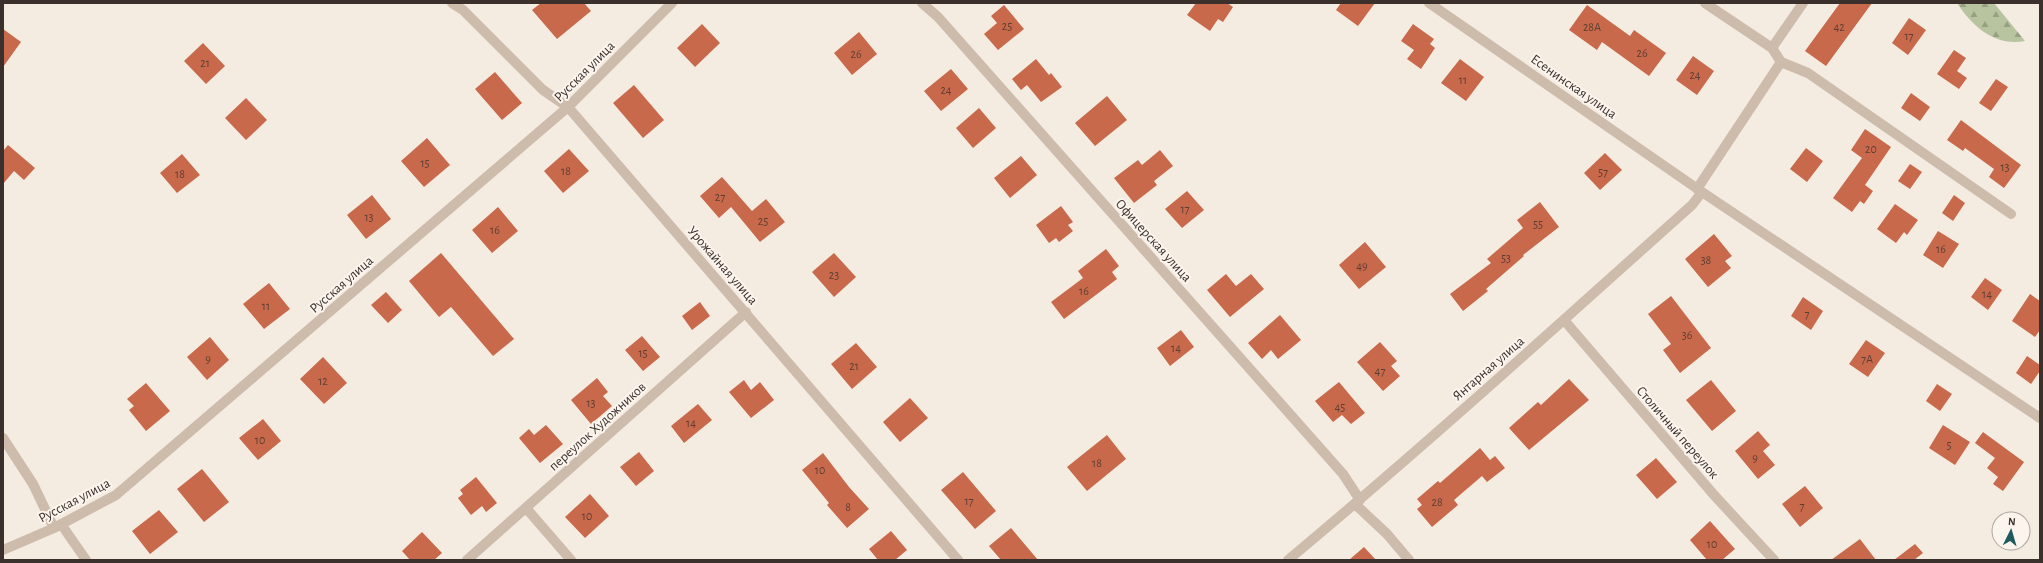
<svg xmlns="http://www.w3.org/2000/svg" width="2043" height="563" font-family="'Alegreya Sans',sans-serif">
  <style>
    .forest { fill: url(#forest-firs) }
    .building { fill: #c8694b }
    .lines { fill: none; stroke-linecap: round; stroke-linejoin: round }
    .street { stroke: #cdbbac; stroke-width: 10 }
    .labels { text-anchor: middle; stroke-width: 4; stroke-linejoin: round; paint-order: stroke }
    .number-label { font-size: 12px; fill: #5e3e33 }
    .street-label { font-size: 14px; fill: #3b302b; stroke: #fbf5ee }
  </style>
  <defs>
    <pattern id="forest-firs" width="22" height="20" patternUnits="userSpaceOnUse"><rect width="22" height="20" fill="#b8c4a0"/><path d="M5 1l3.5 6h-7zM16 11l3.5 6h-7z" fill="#97a083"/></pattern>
  </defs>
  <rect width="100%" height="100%" fill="#f4ebe1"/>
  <path class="forest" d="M1957 3H1994L2025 41C1995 47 1972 26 1957 3Z"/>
  <path class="building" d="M541 3H584L591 11 557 39 532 10Z
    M1196 3H1227L1233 7 1223 22 1218 19 1210 31 1187 15Z
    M1341 3H1375L1358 26 1336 10Z
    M1840 3H1872L1826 66 1805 51Z
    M1004 5 1024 29 998 50 984 34 997 23 991 16Z
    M1587 5 1630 36 1634 30 1666 53 1649 76 1602 42 1597 50 1569 30Z
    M1909 18 1926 30 1908 55 1892 43Z
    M702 24 720 43 695 67 677 48Z
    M1413 24 1434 39 1430 44 1435 48 1421 69 1407 59 1414 50 1401 41Z
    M3 29 21 42 3 67Z
    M859 32 877 54 852 75 834 53Z
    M203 43 225 66 206 84 184 61Z
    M1954 50 1966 58 1957 71 1967 78 1959 89 1937 74Z
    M1693 56 1714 71 1697 95 1676 80Z
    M1036 59 1049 75 1051 73 1062 87 1041 102 1027 85 1021 90 1012 79Z
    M1460 59 1484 77 1466 101 1441 83Z
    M951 69 968 89 941 111 924 91Z
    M495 72 522 103 502 120 475 89Z
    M1996 79 2008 87 1991 111 1979 103Z
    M634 85 664 120 643 138 613 103Z
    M1911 93 1930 107 1920 121 1901 108Z
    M1107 96 1127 120 1095 146 1075 123Z
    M246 98 267 120 246 140 225 118Z
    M979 108 996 128 973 148 956 128Z
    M1961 120 2021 165 2004 188 1989 177 1994 169 1965 148 1963 151 1947 140Z
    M1865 129 1891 147 1865 185 1873 191 1864 204 1860 201 1852 212 1833 198 1862 158 1851 150Z
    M427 138 450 165 424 187 401 161Z
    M8 145 35 168 24 180 14 171 3 184V151Z
    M1806 148 1823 161 1807 182 1790 169Z
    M569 149 589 171 563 193 544 171Z
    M1160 150 1173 166 1154 181 1157 185 1134 203 1114 178 1138 160 1142 165Z
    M1605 153 1622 170 1600 190 1584 173Z
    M182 154 200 175 177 193 160 173Z
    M1021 156 1037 175 1010 198 994 178Z
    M1910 164 1922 172 1910 189 1898 181Z
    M722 177 752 211 766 199 785 222 760 242 731 207 719 218 700 196Z
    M1187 191 1204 210 1182 228 1165 209Z
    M372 195 391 219 366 239 347 215Z
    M1954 195 1965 203 1953 221 1942 213Z
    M1540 202 1559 227 1523 255 1524 256 1486 289 1488 291 1463 311 1450 294 1491 263 1487 259 1523 228 1517 220Z
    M1895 204 1918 220 1907 235 1904 232 1896 243 1877 229Z
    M1061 206 1073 222 1068 225 1073 231 1059 242 1056 238 1049 243 1036 225Z
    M498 207 518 231 492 253 472 230Z
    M1938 231 1959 244 1943 268 1923 255Z
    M1714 234 1732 256 1725 261 1731 268 1708 287 1685 259Z
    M1365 242 1386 267 1359 289 1339 265Z
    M1106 249 1119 266 1112 272 1117 279 1064 319 1051 302 1083 278 1078 271Z
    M441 253 514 339 493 356 451 307 439 317 409 281Z
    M834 253 856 277 834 297 812 272Z
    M1226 274 1236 286 1251 274 1264 289 1230 317 1207 290Z
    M1985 278 2002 290 1988 310 1971 297Z
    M269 283 290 309 264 329 243 304Z
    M386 292 402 310 388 323 371 305Z
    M2030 294 2040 301V330L2035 337 2012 321Z
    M1671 296 1711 348 1680 373 1663 350 1671 344 1648 314Z
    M1803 297 1823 311 1811 330 1791 316Z
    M700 302 710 316 692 330 682 316Z
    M1280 315 1301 340 1278 359 1271 350 1262 359 1248 343Z
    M1181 330 1194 347 1170 366 1157 348Z
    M642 336 660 357 643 371 625 350Z
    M210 337 229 360 207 380 187 357Z
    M1866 340 1885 353 1868 377 1849 364Z
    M1380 342 1397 361 1391 366 1400 376 1383 391 1357 362Z
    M856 343 877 367 852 389 831 364Z
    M2027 356 2040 365V371L2031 384 2016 373Z
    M323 357 347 383 324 404 300 379Z
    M597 378 608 392 603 396 612 406 591 424 571 400Z
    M1569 379 1589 400 1529 450 1509 428 1538 402 1541 405Z
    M744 380 751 390 760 382 774 400 751 418 729 392Z
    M1711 380 1736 411 1712 431 1686 400Z
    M1339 382 1365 413 1351 424 1342 415 1333 422 1315 401Z
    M146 383 170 411 146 431 129 410 134 406 127 399Z
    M1937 384 1952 394 1940 411 1926 401Z
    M910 398 928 418 900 442 883 422Z
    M698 404 712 420 684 443 671 426Z
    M263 419 281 441 258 460 239 438Z
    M546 425 563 444 540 463 519 438 529 429 534 435Z
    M1943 425 1970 442 1955 465 1929 448Z
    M1758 431 1770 445 1763 451 1775 465 1758 479 1735 451Z
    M1983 432 2024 462 2003 491 1993 484 1998 477 1987 468 1995 458 1975 443Z
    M1107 435 1126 459 1087 491 1067 467Z
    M1480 448 1490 460 1495 456 1505 468 1487 482 1482 476 1454 500 1458 505 1432 527 1417 509 1422 505 1417 499 1438 481 1440 483Z
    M639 452 654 471 636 486 620 467Z
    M823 453 849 487 869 509 847 528 827 505 829 503 802 470Z
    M1656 458 1677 482 1657 499 1636 475Z
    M202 469 229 502 204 522 177 489Z
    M963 472 996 511 975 529 941 490Z
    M476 477 497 503 486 512 482 506 471 515 458 498 463 494 460 490Z
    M1805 486 1823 508 1800 527 1782 504Z
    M590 494 609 516 585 538 565 517Z
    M159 510 178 532 150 554 132 531Z
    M1710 521 1735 549 1722 560H1707L1690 540Z
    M1011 528 1038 560H1001L989 546Z
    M891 531 907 550 895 560H878L869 549Z
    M422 532 442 553 434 560H410L402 551Z
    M1860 539 1876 560H1831Z
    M1915 544 1923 553 1914 560H1894Z
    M1364 547 1376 560H1349Z"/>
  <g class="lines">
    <path class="street" d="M452 3 463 10 543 90 568 107 958 560
      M922 3 938 17 1343 474 1360 500
      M1429 3 1702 192 2040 418
      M1705 3 1772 48 1781 62 1808 73 2011 214
      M1772 48 1803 3
      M1697 189 1781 62
      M1564 320 1714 495 1774 560
      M3 438 33 484 54 528
      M1355 504 1387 534 1409 560
      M526 508 571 560
      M61 524 86 560
      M3 550 54 528 116 495 568 107 672 3
      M467 560 746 312
      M1288 560C1426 445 1559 324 1692 205L1702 192"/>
  </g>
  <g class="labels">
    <g class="number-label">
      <text x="1007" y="30">25</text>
      <text x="1592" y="31">28А</text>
      <text x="1839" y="31">42</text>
      <text x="1909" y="40">17</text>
      <text x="1642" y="57">26</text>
      <text x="856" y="58">26</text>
      <text x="205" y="67">21</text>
      <text x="1695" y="79">24</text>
      <text x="1463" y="84">11</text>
      <text x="946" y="94">24</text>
      <text x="1871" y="153">20</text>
      <text x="425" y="167">15</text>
      <text x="2005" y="171">13</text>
      <text x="566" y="175">18</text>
      <text x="1603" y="176">57</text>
      <text x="180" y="178">18</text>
      <text x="720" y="201">27</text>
      <text x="1185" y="213">17</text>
      <text x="369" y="221">13</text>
      <text x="763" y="225">25</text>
      <text x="1538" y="228">55</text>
      <text x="495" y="234">16</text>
      <text x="1941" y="253">16</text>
      <text x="1506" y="262">53</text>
      <text x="1706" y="264">38</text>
      <text x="1362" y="270">49</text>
      <text x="834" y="279">23</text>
      <text x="1084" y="295">16</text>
      <text x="1987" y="298">14</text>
      <text x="266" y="310">11</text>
      <text x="1807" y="318">7</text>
      <text x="1687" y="339">36</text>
      <text x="1176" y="352">14</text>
      <text x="643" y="357">15</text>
      <text x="208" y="363">9</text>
      <text x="1867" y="363">7А</text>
      <text x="854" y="370">21</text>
      <text x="1380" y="375">47</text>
      <text x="323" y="385">12</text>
      <text x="591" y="407">13</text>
      <text x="1340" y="411">45</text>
      <text x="691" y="427">14</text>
      <text x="260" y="444">10</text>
      <text x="1949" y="449">5</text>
      <text x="1755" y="462">9</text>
      <text x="1097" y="467">18</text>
      <text x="820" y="474">10</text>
      <text x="969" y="505">17</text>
      <text x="1437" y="506">28</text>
      <text x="1802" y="510">7</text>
      <text x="848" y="511">8</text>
      <text x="587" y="520">10</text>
      <text x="1712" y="548">10</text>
    </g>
    <g class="street-label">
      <text transform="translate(584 71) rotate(-45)" y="5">Русская улица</text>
      <text transform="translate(1574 86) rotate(35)" y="5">Есенинская улица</text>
      <text transform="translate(1154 240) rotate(48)" y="5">Офицерская улица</text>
      <text transform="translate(723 265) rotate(49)" y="5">Урожайная улица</text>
      <text transform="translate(341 284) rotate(-41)" y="5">Русская улица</text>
      <text transform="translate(1488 368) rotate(-41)" y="5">Янтарная улица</text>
      <text transform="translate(597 426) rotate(-42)" y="5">переулок Художников</text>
      <text transform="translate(1678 432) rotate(49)" y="5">Столичный переулок</text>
      <text transform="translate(74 500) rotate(-28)" y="5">Русская улица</text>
    </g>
  </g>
  <rect width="2043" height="563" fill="none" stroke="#3b302b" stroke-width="8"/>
  <g transform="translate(2011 531) rotate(5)"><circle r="19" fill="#fbf5ee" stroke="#aea6a0"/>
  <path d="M0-3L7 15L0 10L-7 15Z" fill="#1f5a5e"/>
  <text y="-6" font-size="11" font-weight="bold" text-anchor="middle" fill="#3b302b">N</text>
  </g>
</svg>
